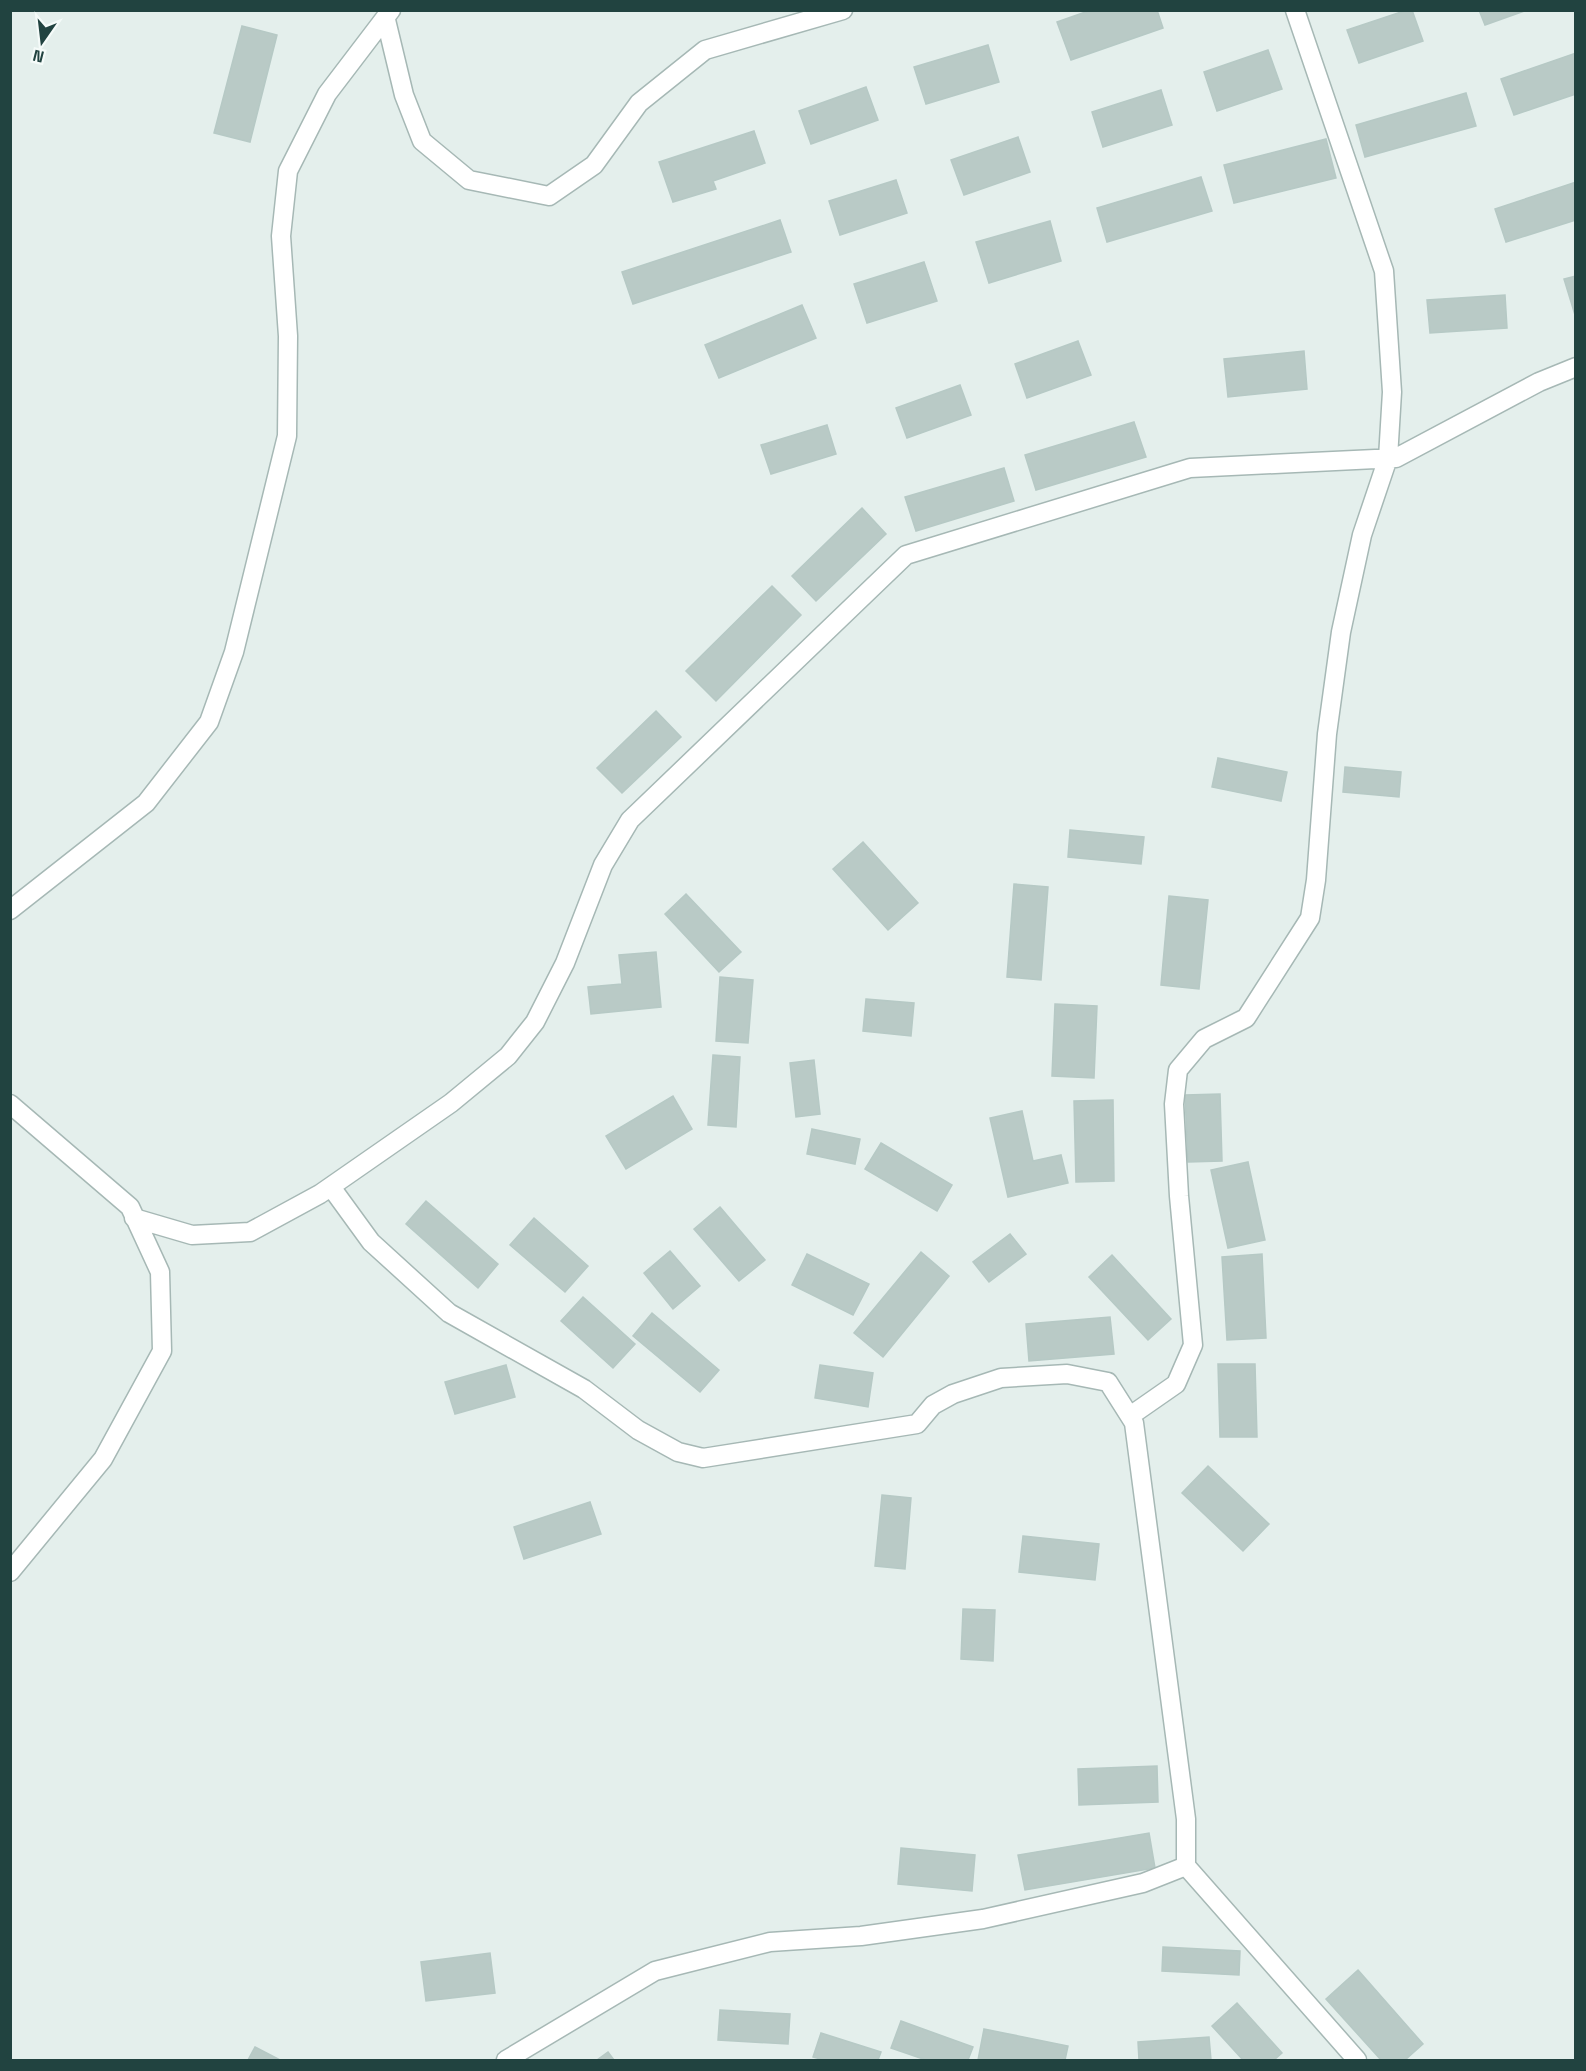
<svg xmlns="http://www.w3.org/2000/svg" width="1586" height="2071" font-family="'Space Grotesk',sans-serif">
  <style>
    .building { fill: #b9cac6; stroke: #b6c9c5; stroke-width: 1.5 }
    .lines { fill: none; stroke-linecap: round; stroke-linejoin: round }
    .minor-casing { stroke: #a6b8b5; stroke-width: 21 }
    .minor { stroke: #fff; stroke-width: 18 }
  </style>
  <rect width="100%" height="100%" fill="#e4efec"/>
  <path class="building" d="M1091 10H1157L1163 28 1071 60 1057 22Z
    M1407 10H1412L1423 41 1359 63 1347 30Z
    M1479 10H1527L1485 25Z
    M242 26 277 35 250 142 214 133Z
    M988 45 999 82 926 104 914 67Z
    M1268 50 1282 89 1217 111 1204 72Z
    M1576 53V94L1514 115 1501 79Z
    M866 87 878 120 811 144 799 111Z
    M1161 90 1172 125 1103 147 1092 112Z
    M1466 93 1476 126 1365 157 1356 125Z
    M754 131 765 163 713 181 716 189 673 202 659 162Z
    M1018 137 1030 172 964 195 951 160Z
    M1326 139 1336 178 1234 203 1224 165Z
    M1201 177 1212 211 1107 242 1097 208Z
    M896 180 907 213 840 235 829 201Z
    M1576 182V220L1506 242 1495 209Z
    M780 220 791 252 633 304 622 272Z
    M1050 221 1061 261 989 283 976 242Z
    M924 262 937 301 867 323 854 284Z
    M1576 276V315H1575L1564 279Z
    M1505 295 1507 328 1430 333 1427 300Z
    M802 305 816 338 719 378 705 345Z
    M1078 341 1091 375 1027 398 1015 364Z
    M1304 351 1307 389 1228 397 1224 359Z
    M960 385 971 415 907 438 896 408Z
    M1134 422 1146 457 1036 490 1025 455Z
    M827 425 836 454 771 474 761 445Z
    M1004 468 1014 501 916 531 905 497Z
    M862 508 886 534 816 601 792 576Z
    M772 586 801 615 716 701 686 671Z
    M656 711 681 737 622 793 597 768Z
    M1218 758 1287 772 1281 801 1212 787Z
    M1345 767 1401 772 1399 797 1343 792Z
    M1070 830 1144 837 1141 864 1068 857Z
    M863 842 918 903 888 930 833 869Z
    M1014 884 1048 887 1041 980 1007 977Z
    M686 894 741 952 719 972 665 914Z
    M1169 896 1208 900 1199 989 1161 985Z
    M656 952 661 1007 591 1014 588 987 622 984 619 955Z
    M720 977 753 980 748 1043 716 1041Z
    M866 999 914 1003 911 1036 863 1031Z
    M1055 1004 1097 1006 1094 1078 1052 1076Z
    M713 1055 740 1057 736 1127 708 1125Z
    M814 1060 820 1114 796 1117 790 1063Z
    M1220 1094 1222 1161 1188 1162 1185 1095Z
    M673 1096 692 1129 626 1169 606 1136Z
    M1113 1100 1114 1181 1076 1182 1074 1101Z
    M1022 1111 1033 1161 1061 1155 1068 1183 1008 1197 990 1118Z
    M812 1129 860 1139 855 1164 807 1154Z
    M881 1143 952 1185 937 1211 865 1169Z
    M1248 1162 1265 1240 1228 1248 1211 1170Z
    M426 1201 498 1264 478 1288 406 1224Z
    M720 1207 765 1260 739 1281 694 1229Z
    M534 1218 588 1266 565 1292 510 1245Z
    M1010 1234 1026 1254 989 1282 973 1262Z
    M670 1251 700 1286 673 1309 644 1273Z
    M921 1252 949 1276 883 1357 854 1333Z
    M807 1254 869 1284 853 1315 792 1285Z
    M1262 1254 1266 1338 1227 1340 1222 1257Z
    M1112 1255 1171 1319 1148 1340 1089 1277Z
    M583 1297 635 1344 613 1368 561 1321Z
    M652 1313 719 1370 700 1392 633 1336Z
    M1110 1317 1114 1354 1029 1361 1026 1324Z
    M1218 1364H1255L1257 1437H1220Z
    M506 1365 515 1397 455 1414 445 1382Z
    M820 1365 873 1373 868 1407 815 1398Z
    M1208 1466 1269 1524 1243 1551 1182 1493Z
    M882 1495 911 1498 905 1569 875 1566Z
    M590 1502 601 1534 524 1559 514 1527Z
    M1023 1536 1099 1544 1095 1580 1019 1572Z
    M963 1609 995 1610 993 1661 961 1659Z
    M1157 1766 1158 1802 1079 1805 1078 1769Z
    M1149 1833 1155 1868 1025 1890 1018 1855Z
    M901 1848 975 1855 972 1891 898 1884Z
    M1163 1947 1240 1951 1239 1975 1162 1971Z
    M490 1953 495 1993 426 2001 421 1962Z
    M1358 1970 1423 2044 1405 2060H1381L1326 1999Z
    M1237 2003 1282 2053 1274 2060H1243L1212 2026Z
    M720 2010 790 2014 788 2044 718 2040Z
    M901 2021 973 2047 968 2060H926L891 2048Z
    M984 2029 1068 2046 1065 2060H978Z
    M821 2033 881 2052 878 2060H824L813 2057Z
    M1209 2037 1211 2060H1139L1138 2042Z
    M255 2047 280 2060H248Z
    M608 2052 614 2060H597Z"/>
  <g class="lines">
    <defs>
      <path id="minor" d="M386 20 404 95 422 141 469 180 549 196 594 165 639 103 705 50 843 10
        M10 910 146 803 209 722 234 652 287 436 288 336 281 236 288 171 327 94 391 10
        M10 1104 130 1207 160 1272 162 1351 103 1459 10 1572
        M331 1187 371 1242 449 1313 584 1389 638 1430 678 1452 703 1458 917 1424 933 1405 953 1394 1001 1378 1067 1374 1108 1382 1134 1423 1186 1819V1866L1357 2060
        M134 1218 192 1235 250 1232 320 1194 451 1103 508 1056 535 1022 565 963 603 865 630 820 906 555 1190 468 1396 458 1539 382 1576 367
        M1130 1416 1176 1384 1193 1345 1179 1196 1174 1104 1178 1070 1204 1039 1246 1018 1310 918 1316 880 1327 734 1341 632 1362 535 1388 458 1392 392 1384 271 1295 10
        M506 2060 655 1971 770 1942 861 1936 983 1919 1143 1883 1186 1866"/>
    </defs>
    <use href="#minor" class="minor-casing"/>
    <use href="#minor" class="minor"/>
  </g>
  <rect width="1586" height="2071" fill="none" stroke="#214340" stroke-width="24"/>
  <g transform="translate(42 42) rotate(194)" stroke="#f5fbf9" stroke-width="4.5" paint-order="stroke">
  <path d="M0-4.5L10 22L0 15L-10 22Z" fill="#214340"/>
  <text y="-9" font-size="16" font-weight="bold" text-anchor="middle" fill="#214340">N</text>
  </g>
</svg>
